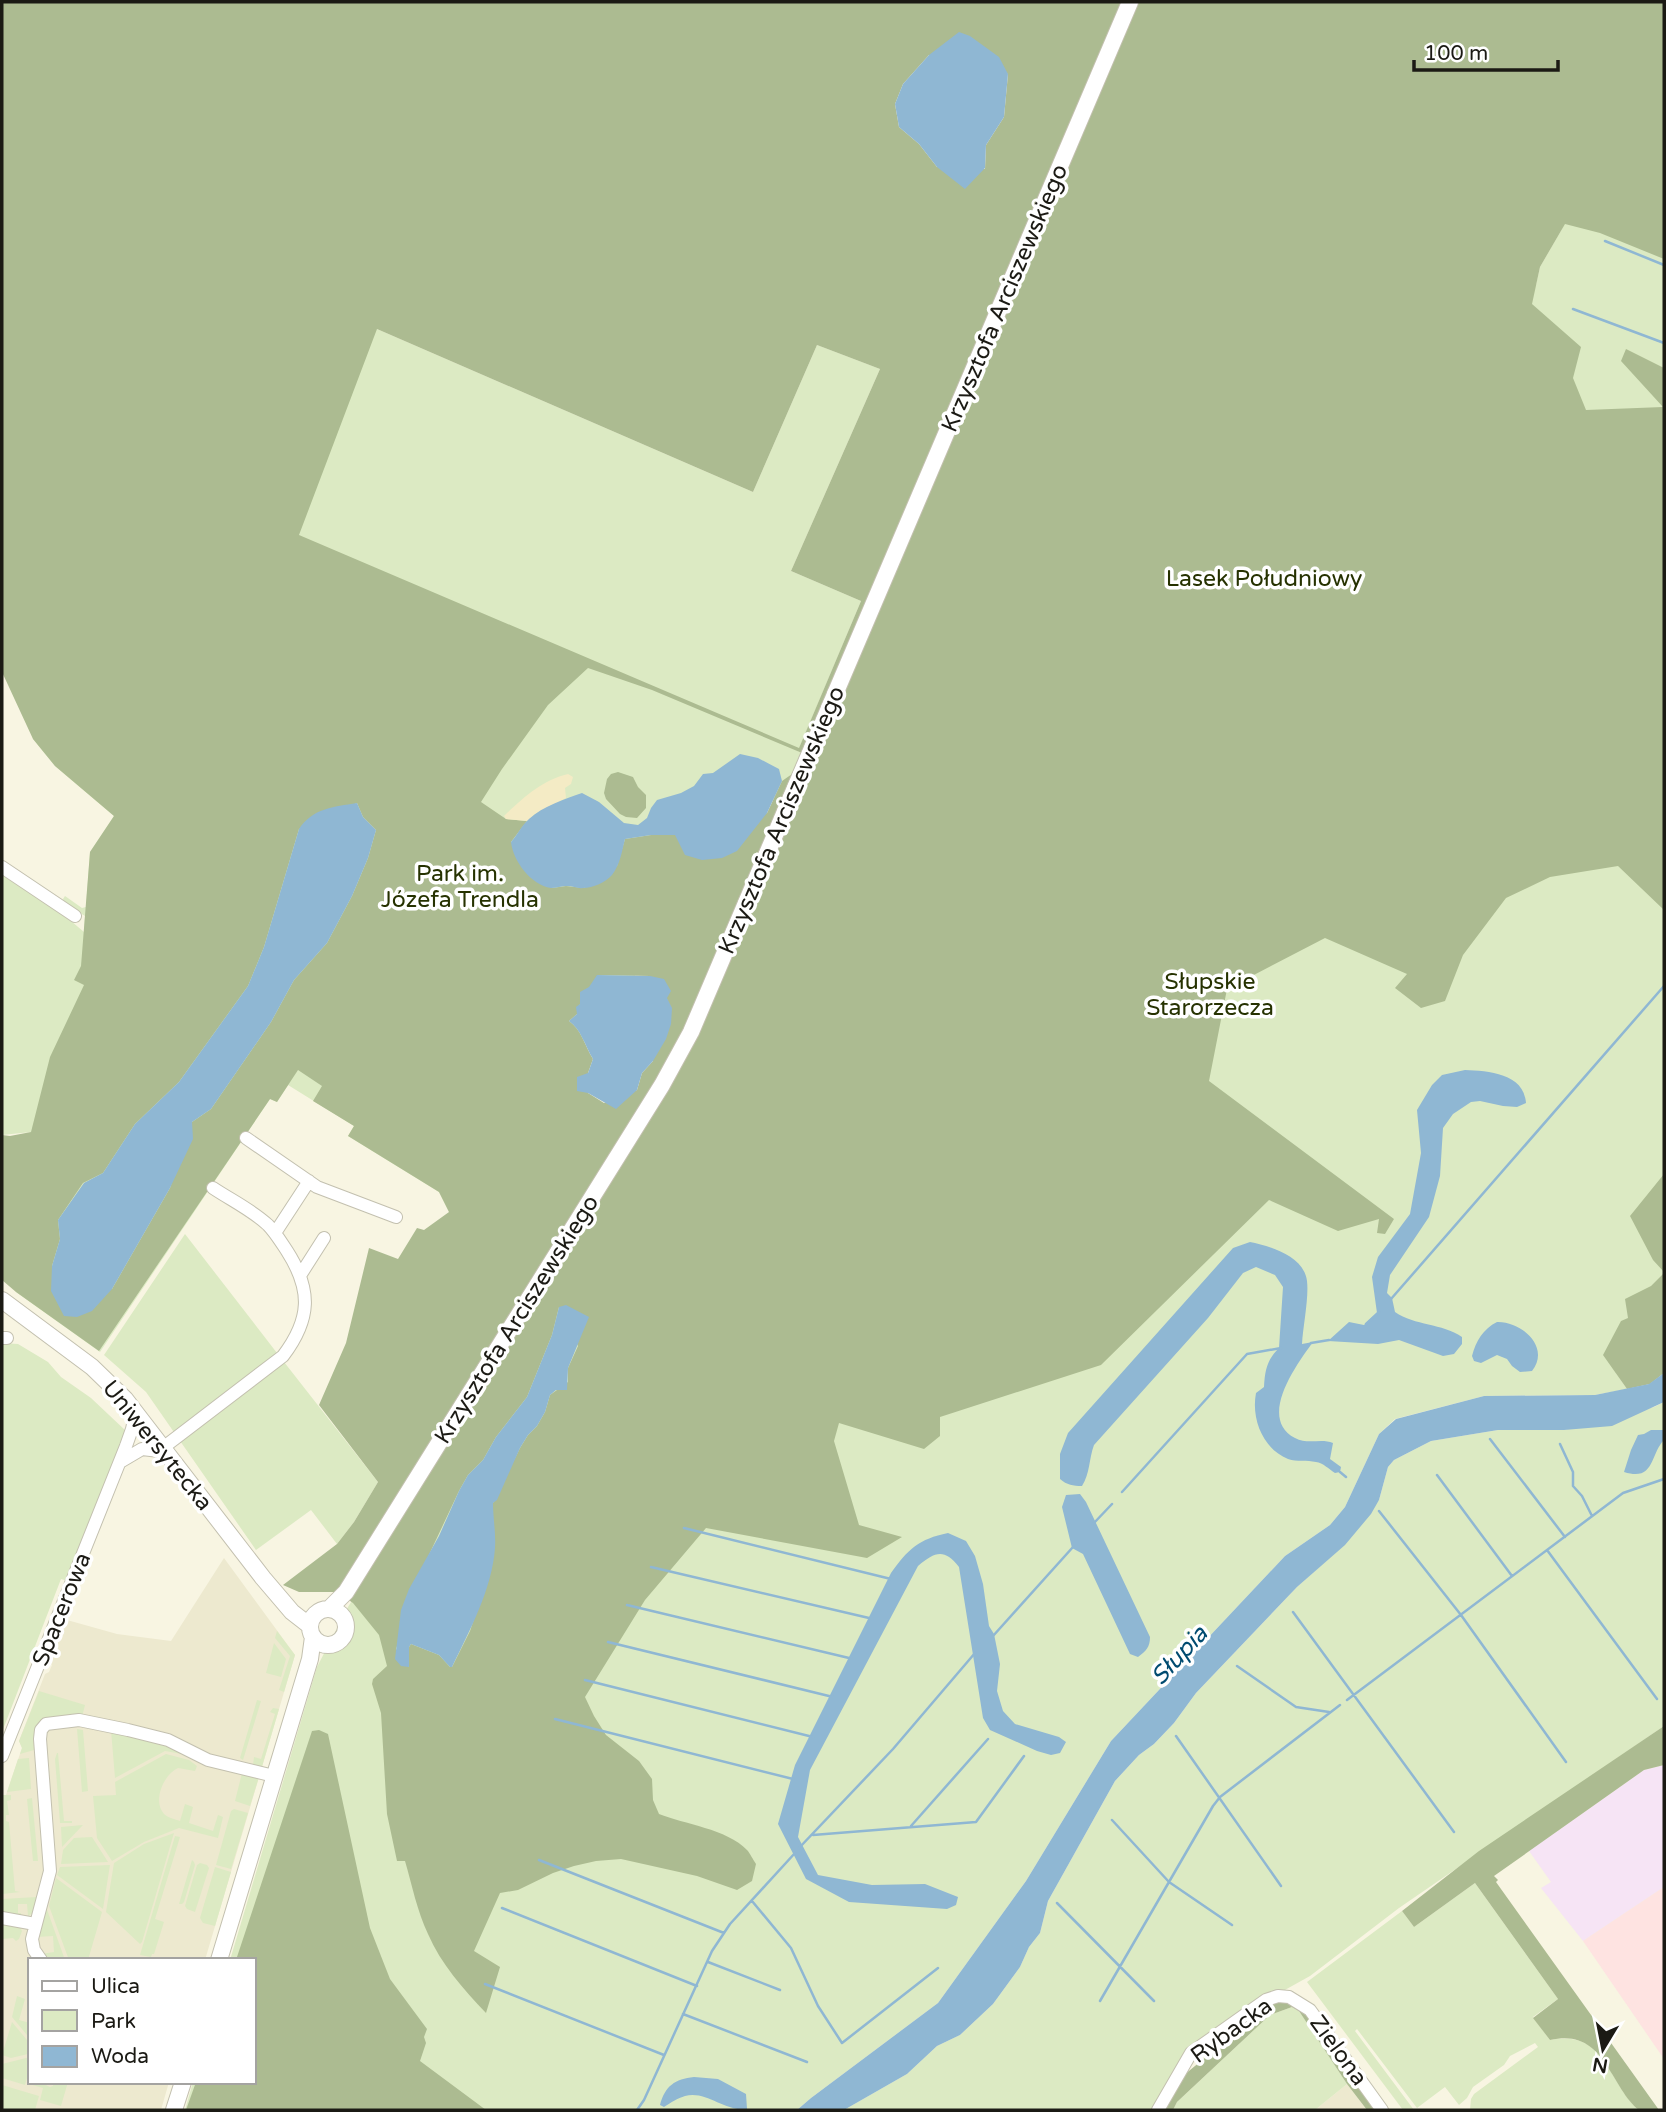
<svg xmlns="http://www.w3.org/2000/svg" width="1666" height="2112" font-family="'Varela Round',sans-serif">
  <style>
    .commercial { fill: #f6e4f5 }
    .industrial { fill: #fee3e1 }
    .built { fill: #ede9cf }
    .green { fill: #dceac3 }
    .forest { fill: #acbb91; fill-rule: evenodd }
    .sand { fill: #f4ebc5 }
    .water { fill: #8fb7d3 }
    .lines { fill: none; stroke-linecap: round; stroke-linejoin: round }
    .stream { stroke: #8fb7d3; stroke-width: 2.5 }
    .street-casing { stroke: #c3c0af; stroke-width: 14 }
    .secondary-casing { stroke: #c3c0af; stroke-width: 18 }
    .street { stroke: #fff; stroke-width: 12 }
    .secondary { stroke: #fff; stroke-width: 16 }
    .labels { text-anchor: middle; stroke-width: 7; stroke-linejoin: round; paint-order: stroke }
    .street-label { font-size: 23px; fill: #1b1a14; stroke: #fff }
    .park-label { font-size: 23px; fill: #263201; stroke: #fff }
    .water-label { font-size: 24px; font-style: italic; fill: #004b70; stroke: #fff }
  </style>
  <rect width="100%" height="100%" fill="#f8f5e2"/>
  <path class="commercial" d="M1664 1765V1887L1583 1941 1541 1888 1551 1882 1529 1851 1644 1770Z"/>
  <path class="industrial" d="M1664 1887V2059L1583 1941Z"/>
  <path class="built" d="M224 1558 295 1655 205 1960H30V2082H169L161 2110H2V1795H6L22 1748 19 1741 45 1674 49 1672 52 1665 50 1663 67 1620 117 1634 171 1641Z
    M1347 2084 1367 2110H1315Z"/>
  <path class="green" d="M1664 140V1342L1616 1373 1627 1389 1595 1395 1484 1396 1395 1419 1379 1434 1345 1507 1330 1525 1285 1556 1111 1741 1026 1881 938 2003 811 2098 797 2110H185L193 2082H254V1960H230L317 1667 348 1607 557 1271 1536 285 1540 267 1562 229 1566 217Z
    M377 329 753 492 817 345 880 369 791 571 861 601 798 751 802 753 795 772 449 1212 439 1192 348 1136 354 1126 288 1085 277 1102 270 1099 100 1352 16 1292 15 1288 31 1132 2 1135V873L71 921 84 932 85 916 64 903 63 899 65 896 82 908 86 907 90 852 114 816 55 766 33 739 153 404Z
    M185 1234 277 1353 378 1482 354 1522 337 1544 311 1510 256 1550 146 1392 104 1355Z
    M2 1343 18 1344 48 1362 61 1377 91 1398 126 1431 68 1581 61 1579 2 1732Z
    M1664 1402V1726L1399 1908 1310 1976 1206 2034 1160 2110H844L907 2074 937 2046 960 2035 993 2004 1020 1967 1029 1947 1040 1933 1048 1901 1115 1781 1139 1755 1154 1744 1174 1723 1196 1693 1297 1587 1345 1544 1379 1500 1388 1467 1394 1460 1431 1441 1498 1430H1564L1654 1407Z
    M277 1631 295 1655 284 1692 279 1690 290 1656 275 1638Z
    M274 1643 286 1659 281 1677 266 1673Z
    M39 1691 85 1705 82 1717 52 1718 34 1750 20 1754 22 1748 19 1741Z
    M257 1700 261 1701 243 1760 240 1758Z
    M273 1708 279 1709 261 1770 253 1765 254 1757 261 1759 275 1714 270 1712Z
    M77 1729 83 1730 88 1791 82 1792Z
    M111 1730 161 1741 182 1754 165 1751 115 1778Z
    M57 1753H58L64 1821H72V1823H60L55 1759Z
    M166 1754 189 1760 197 1766 195 1771 178 1768C164 1774 152 1801 164 1814 168 1818 175 1819 180 1821L185 1804 193 1807 189 1823 213 1831 218 1815 223 1817 218 1838 179 1828 144 1842 112 1861 97 1838 93 1796 116 1795 115 1782Z
    M29 1758 31 1789 7 1792 18 1759Z
    M242 1773 260 1774 250 1806 235 1801Z
    M2 1795H11V1800L7 1801 9 1815H6V1821L9 1822 15 1891 20 1892 2 1894Z
    M32 1798 38 1861H33L27 1799Z
    M234 1809 248 1813 231 1869 216 1865 231 1811Z
    M83 1825 62 1847 61 1827Z
    M174 1833 142 1942 140 1944 106 1912 114 1863 144 1844Z
    M175 1836 180 1837 155 1919 164 1922 154 1954H152L151 1957 140 1955Z
    M92 1837 108 1862 61 1864 63 1850 74 1838Z
    M192 1860 194 1862 195 1865 184 1902 182 1904H179Z
    M200 1863 207 1865 209 1868 195 1912 187 1909 185 1906 197 1865Z
    M110 1865 103 1909 57 1875 60 1867Z
    M215 1867 231 1872 215 1926 203 1923 200 1918Z
    M56 1878 102 1912 88 1960H69L49 1906Z
    M1475 1883 1558 1999 1533 2017 1550 2040C1607 2029 1608 2084 1639 2110H1470L1471 2099 1474 2094 1538 2047 1535 2043 1510 2056 1504 2065 1473 2087 1467 2098 1459 2105 1445 2087 1417 2108 1357 2029 1355 2031 1414 2110H1403L1307 1982 1402 1911 1414 1927Z
    M37 1897 33 1913 28 1916 27 1904H18V1913H21V1916L2 1914V1899Z
    M45 1904 65 1960H45L41 1954 54 1952 53 1936 36 1937Z
    M2 1921 19 1925 22 1931 19 1939 16 1941 13 1938 2 1939Z
    M17 1996 25 1999 19 2020 30 2023 27 2035 12 2017Z
    M1292 2007 1299 2011 1347 2084 1315 2110H1173L1177 2102 1270 2015Z
    M12 2022 27 2040 28 2054 11 2058 2 2055Z
    M30 2057V2067L25 2085 2 2078V2064Z
    M30 2082H39L50 2087 53 2086 54 2082H68L61 2106 40 2100 43 2088 29 2084Z
    M2 2085 39 2096 35 2110H2Z"/>
  <path class="forest" d="M2 2H1664V259L1600 233 1565 224 1540 267 1532 304 1581 347 1573 378 1586 410 1663 407 1621 361 1626 349 1664 368V910L1618 866 1550 877 1506 898 1463 955 1445 1001 1421 1008 1395 988 1407 974 1325 938 1227 989 1209 1081 1394 1219 1385 1234 1377 1233 1379 1219 1338 1231 1269 1200 1101 1365 940 1417V1436L924 1449 839 1423 834 1441 859 1525 902 1537 867 1558 706 1528 645 1600 585 1697 594 1716 606 1735 639 1761 652 1779 653 1800 659 1814C684 1824 727 1829 747 1850 750 1853 753 1860 756 1864L752 1881 737 1890 697 1876 621 1859 596 1861 574 1866 553 1873 518 1890 500 1893 474 1951 500 1967 486 2013C463 1989 441 1964 428 1934 417 1911 412 1885 405 1861H397L387 1814 381 1713 372 1684 373 1679 387 1666 379 1635 353 1603 337 1592H299L283 1585 337 1544 354 1522 378 1482 319 1405 346 1343 369 1248 398 1259 417 1228 424 1230 449 1212 439 1192 348 1136 354 1126 313 1101 322 1086 298 1070 277 1102 270 1099 99 1351 16 1292 2 1280V1135L10 1136 31 1132 50 1057 84 985 74 980 81 966 90 852 114 816 55 766 33 739 2 672ZM929 55 1008 74 1004 117 986 145 985 169 937 167 919 144 899 127 895 104 903 84ZM377 329 753 492 817 345 880 369 791 571 861 601 799 748 299 535ZM588 668 652 690 802 753 795 772 782 781 767 813 675 835H651L625 839 617 866 584 888 566 886 552 888 511 842 527 821 506 819 481 802 502 769 548 705ZM357 803 363 817 376 830 368 858 352 896 327 943 294 980 271 1022 211 1109 192 1122 170 1188 112 1289 52 1266 60 1239 58 1220 83 1183 103 1173 135 1124 179 1082 248 986 264 947 299 829ZM598 975 650 976 653 1061 642 1073 637 1090 604 1103 588 1093V1073L593 1059C585 1046 581 1029 569 1021L577 1014 580 1004ZM559 1307 578 1346 568 1368V1382L550 1395 545 1412 537 1426 528 1435 520 1448 493 1503 492 1565 470 1631 452 1667H450L439 1655 411 1644 409 1647V1667L396 1649 427 1559 459 1491 468 1475 483 1460 496 1437 527 1397 552 1335Z
    M618 772 633 777 638 787 646 795V808L637 818 626 817 620 814 606 799 604 793 607 779 611 774Z
    M1664 1174V1272L1653 1260 1630 1216Z
    M1664 1273V1373L1650 1384 1627 1389 1603 1355 1621 1321 1628 1318 1625 1299 1651 1286Z
    M1664 1726V1765L1644 1770 1494 1876 1498 1880 1496 1882 1659 2110H1639C1609 2086 1605 2027 1550 2040L1533 2018 1558 1999 1475 1883 1414 1927 1402 1911 1479 1851Z
    M319 1730 328 1734 370 1928 390 1979 427 2029 424 2037 426 2043 420 2061 486 2110H186L196 2082H254V1960H236L312 1731Z
    M1275 2002H1289L1302 2008 1376 2110H1367L1347 2084 1299 2011 1292 2007 1270 2015 1177 2102 1173 2110H1165L1184 2075 1267 2007Z"/>
  <path class="sand" d="M568 774 573 777 571 784 565 788 566 798 535 814 527 821 506 819 504 816C523 798 542 780 568 774Z"/>
  <path class="water" d="M959 32 970 36 999 57 1008 74 1004 117 986 145 985 168 965 189 937 167 919 144 899 127 895 104 903 84 929 55Z
    M740 754 758 758 779 769 782 781 767 813 737 851 722 858 702 860 685 855 675 835H651L625 839C622 851 620 865 612 875 606 882 593 888 583 888 578 889 573 886 567 886 562 886 556 888 551 888 531 885 513 861 511 842 518 834 522 825 529 819 543 806 565 799 582 793L599 802 624 823 638 825 647 818 651 808 657 800 681 793 694 786 703 774 713 773Z
    M357 803 363 817 376 830 368 858 352 896 327 943 294 980 271 1022 211 1109 192 1122 193 1139 170 1188 112 1289 92 1311 77 1317 64 1316 51 1291 52 1266 60 1239 58 1220 84 1183 103 1173 135 1124 179 1082 248 986 264 947 299 829C313 808 333 807 357 803Z
    M597 975 650 976 664 979 671 991 667 998 672 1008 671 1024 666 1039 653 1061 642 1073 637 1090 616 1109 588 1093 577 1091V1077L588 1073 593 1059C585 1046 581 1029 569 1021L577 1014 576 1007 580 1004V992L589 987Z
    M1465 1070C1488 1071 1524 1073 1526 1103L1517 1107 1503 1106 1480 1101 1471 1102 1453 1114 1443 1128 1440 1176 1429 1217 1390 1275 1387 1293 1392 1298 1395 1312C1415 1326 1442 1323 1462 1337V1344L1454 1354 1443 1356 1399 1340 1378 1344 1328 1341 1349 1322 1364 1325 1377 1313 1372 1277 1378 1257 1410 1214 1421 1153 1417 1110 1432 1085 1442 1075Z
    M1250 1242C1270 1246 1304 1256 1307 1281 1309 1298 1303 1326 1302 1344L1313 1342C1297 1364 1257 1418 1295 1438 1308 1445 1321 1438 1333 1443L1330 1459 1341 1467 1340 1472 1335 1473C1329 1469 1323 1463 1316 1462 1307 1460 1297 1462 1288 1459 1263 1449 1251 1419 1256 1393L1264 1387C1265 1370 1267 1360 1279 1348L1283 1287 1275 1275 1256 1267 1243 1273 1208 1318 1094 1445C1089 1458 1090 1474 1082 1486 1073 1486 1067 1485 1060 1479V1454L1068 1433 1233 1248Z
    M566 1305 589 1317 568 1368 567 1390H556L550 1395 545 1412 537 1426 528 1435 520 1448 497 1500 493 1503C493 1518 496 1533 495 1548 492 1589 470 1630 452 1667H450L439 1655 411 1644 409 1647V1667L401 1666 395 1659 401 1610 409 1589 439 1536 459 1491 468 1475 483 1460 496 1437 527 1397 552 1335 559 1307Z
    M1497 1322C1521 1321 1551 1347 1532 1371L1520 1372 1512 1366 1507 1359 1497 1355 1481 1363 1474 1361 1472 1356C1476 1341 1483 1329 1497 1322Z
    M1664 1373V1402L1612 1426 1564 1430H1498L1431 1441 1394 1460 1388 1467 1379 1500 1371 1514 1345 1545 1297 1587 1196 1693 1174 1723 1154 1744 1139 1755 1115 1781 1048 1901 1040 1933 1029 1947 1020 1967 993 2004 960 2035 937 2046 907 2074 844 2110H797L811 2098 938 2003 1026 1881 1111 1741 1285 1556 1330 1525 1345 1507 1379 1434 1396 1419 1484 1396 1595 1395 1649 1384Z
    M1651 1430H1664V1440C1650 1454 1655 1482 1624 1472L1631 1450 1638 1435 1644 1434Z
    M1080 1494 1086 1502 1150 1637C1150 1647 1146 1651 1138 1657L1130 1654 1083 1554 1072 1548 1062 1507 1066 1495Z
    M948 1533 966 1541 975 1556 983 1584 989 1626 994 1634 1000 1664 997 1691 1003 1711 1015 1724 1059 1737 1066 1742 1060 1753 1051 1755 1037 1751 990 1730 983 1718 959 1567C944 1548 935 1552 918 1566L810 1770 798 1837 818 1875 872 1885 925 1884 958 1897 956 1905 947 1909 849 1902 806 1879 778 1824 795 1765 891 1573C908 1549 919 1539 948 1533Z
    M694 2077 718 2079 746 2094 747 2109C725 2112 706 2090 685 2096 678 2098 670 2103 664 2107L660 2105C665 2086 675 2079 694 2077Z"/>
  <g class="lines">
    <path class="stream" d="M1605 241 1664 265
      M1573 309 1664 343
      M1391 1299 1664 986
      M1366 1324 1379 1312
      M1311 1343 1329 1340
      M1490 1439 1565 1537
      M1560 1444 1573 1472V1486L1582 1496 1592 1516
      M1340 1472 1346 1477
      M1437 1475 1512 1576
      M1122 1492 1247 1354 1281 1348
      M1379 1511 1461 1615 1566 1762
      M1093 1524 1112 1504
      M684 1528 891 1579
      M1547 1550 1657 1699
      M651 1567 869 1618
      M627 1605 849 1658
      M1293 1612 1454 1832
      M993 1636 1073 1547
      M608 1642 833 1697
      M1237 1666 1296 1707 1329 1712
      M585 1680 813 1737
      M1347 1700 1623 1493 1664 1479
      M555 1719 793 1779
      M1176 1736 1281 1886
      M1112 1820 1169 1882 1232 1925
      M911 1826 988 1739
      M813 1835 976 1822 1024 1756
      M799 1848 893 1749 975 1653
      M539 1860 724 1933
      M752 1901 791 1948 818 2006 842 2043 938 1968
      M1057 1903 1154 2001
      M502 1908 697 1986
      M708 1962 780 1990
      M485 1984 664 2055
      M1100 2001 1213 1806 1220 1797 1340 1705
      M683 2014 807 2062
      M637 2110 644 2100 712 1951 730 1924 795 1853"/>
    <defs>
      <path id="street" d="M2 867 75 916
        M246 1138 317 1187 396 1217
        M275 1233 309 1181
        M301 1274 324 1238
        M2 1338H7
        M164 1447 283 1356C311 1319 312 1290 287 1251 281 1242 275 1232 268 1225 252 1210 231 1200 213 1188
        M120 1462 142 1449 168 1452
        M2 1756 126 1446 132 1429 136 1411
        M2 1918 35 1924
        M41 1960 34 1950 32 1939 50 1871 40 1739 41 1730 46 1724 79 1720 128 1730 168 1740 208 1760 274 1776
        M1158 2110 1191 2053 1266 2000 1278 1996 1289 1997 1310 2010 1382 2110"/>
      <path id="secondary" d="M2 1300 92 1367 125 1399 263 1578 292 1612 310 1626
        M329 1609 346 1592 662 1085 691 1032 1130 2
        M310 1627a18 18 0 1 1 36 0a18 18 0 1 1-36 0Z
        M219 1960 310 1659 313 1637
        M174 2110 183 2082"/>
    </defs>
    <use href="#street" class="street-casing"/>
    <use href="#secondary" class="secondary-casing"/>
    <use href="#street" class="street"/>
    <use href="#secondary" class="secondary"/>
  </g>
  <g class="labels">
    <g class="street-label">
      <text transform="translate(1004 298) rotate(-67)" y="8">Krzysztofa Arciszewskiego</text>
      <text transform="translate(781 820) rotate(-67)" y="8">Krzysztofa Arciszewskiego</text>
      <text transform="translate(516 1319) rotate(-58)" y="8">Krzysztofa Arciszewskiego</text>
      <text transform="translate(158 1445) rotate(51)" y="8">Uniwersytecka</text>
      <text transform="translate(61 1609) rotate(-68)" y="8">Spacerowa</text>
      <text transform="translate(1231 2030) rotate(-36)" y="8">Rybacka</text>
      <text transform="translate(1339 2050) rotate(54)" y="8">Zielona</text>
    </g>
    <g class="park-label">
      <text x="1264" y="586">Lasek Południowy</text>
      <text x="460" y="881">Park im.<tspan x="460" dy="26">Józefa Trendla</tspan></text>
      <text x="1210" y="989">Słupskie<tspan x="1210" dy="26">Starorzecza</tspan></text>
    </g>
    <g class="water-label">
      <text transform="translate(1179 1655) rotate(-47)" y="8">Słupia</text>
    </g>
  </g>
  <rect width="1666" height="2112" fill="none" stroke="#1b1a14" stroke-width="7"/>
  <rect x="28" y="1958" width="228" height="126" fill="#ffffff" stroke="#a4a3a1" stroke-width="2"/>
  <rect x="42" y="1981" width="35" height="10" fill="#ffffff" stroke="#a4a3a1" stroke-width="2"/>
  <text x="91" y="1993" font-size="21" fill="#1b1a14">Ulica</text>
  <rect x="42" y="2010" width="35" height="21" fill="#dceac3" stroke="#a4a3a1" stroke-width="2"/>
  <text x="91" y="2028" font-size="21" fill="#1b1a14">Park</text>
  <rect x="42" y="2046" width="35" height="21" fill="#8fb7d3" stroke="#a4a3a1" stroke-width="2"/>
  <text x="91" y="2063" font-size="21" fill="#1b1a14">Woda</text>
  <g transform="translate(1603 2049) rotate(190)" stroke="#ffffff" stroke-width="5" paint-order="stroke">
  <path d="M0-5L12 26L0 18L-12 26Z" fill="#1b1a14"/>
  <text y="-10" font-size="19" font-weight="bold" text-anchor="middle" fill="#1b1a14">N</text>
  </g>
  <path d="M1414 60v10h144v-10" fill="none" stroke="#1b1a14" stroke-width="3.5"/>
  <text x="1424" y="60" font-size="21" fill="#1b1a14" stroke="#ffffff" stroke-width="5" paint-order="stroke">100 m</text>
</svg>
